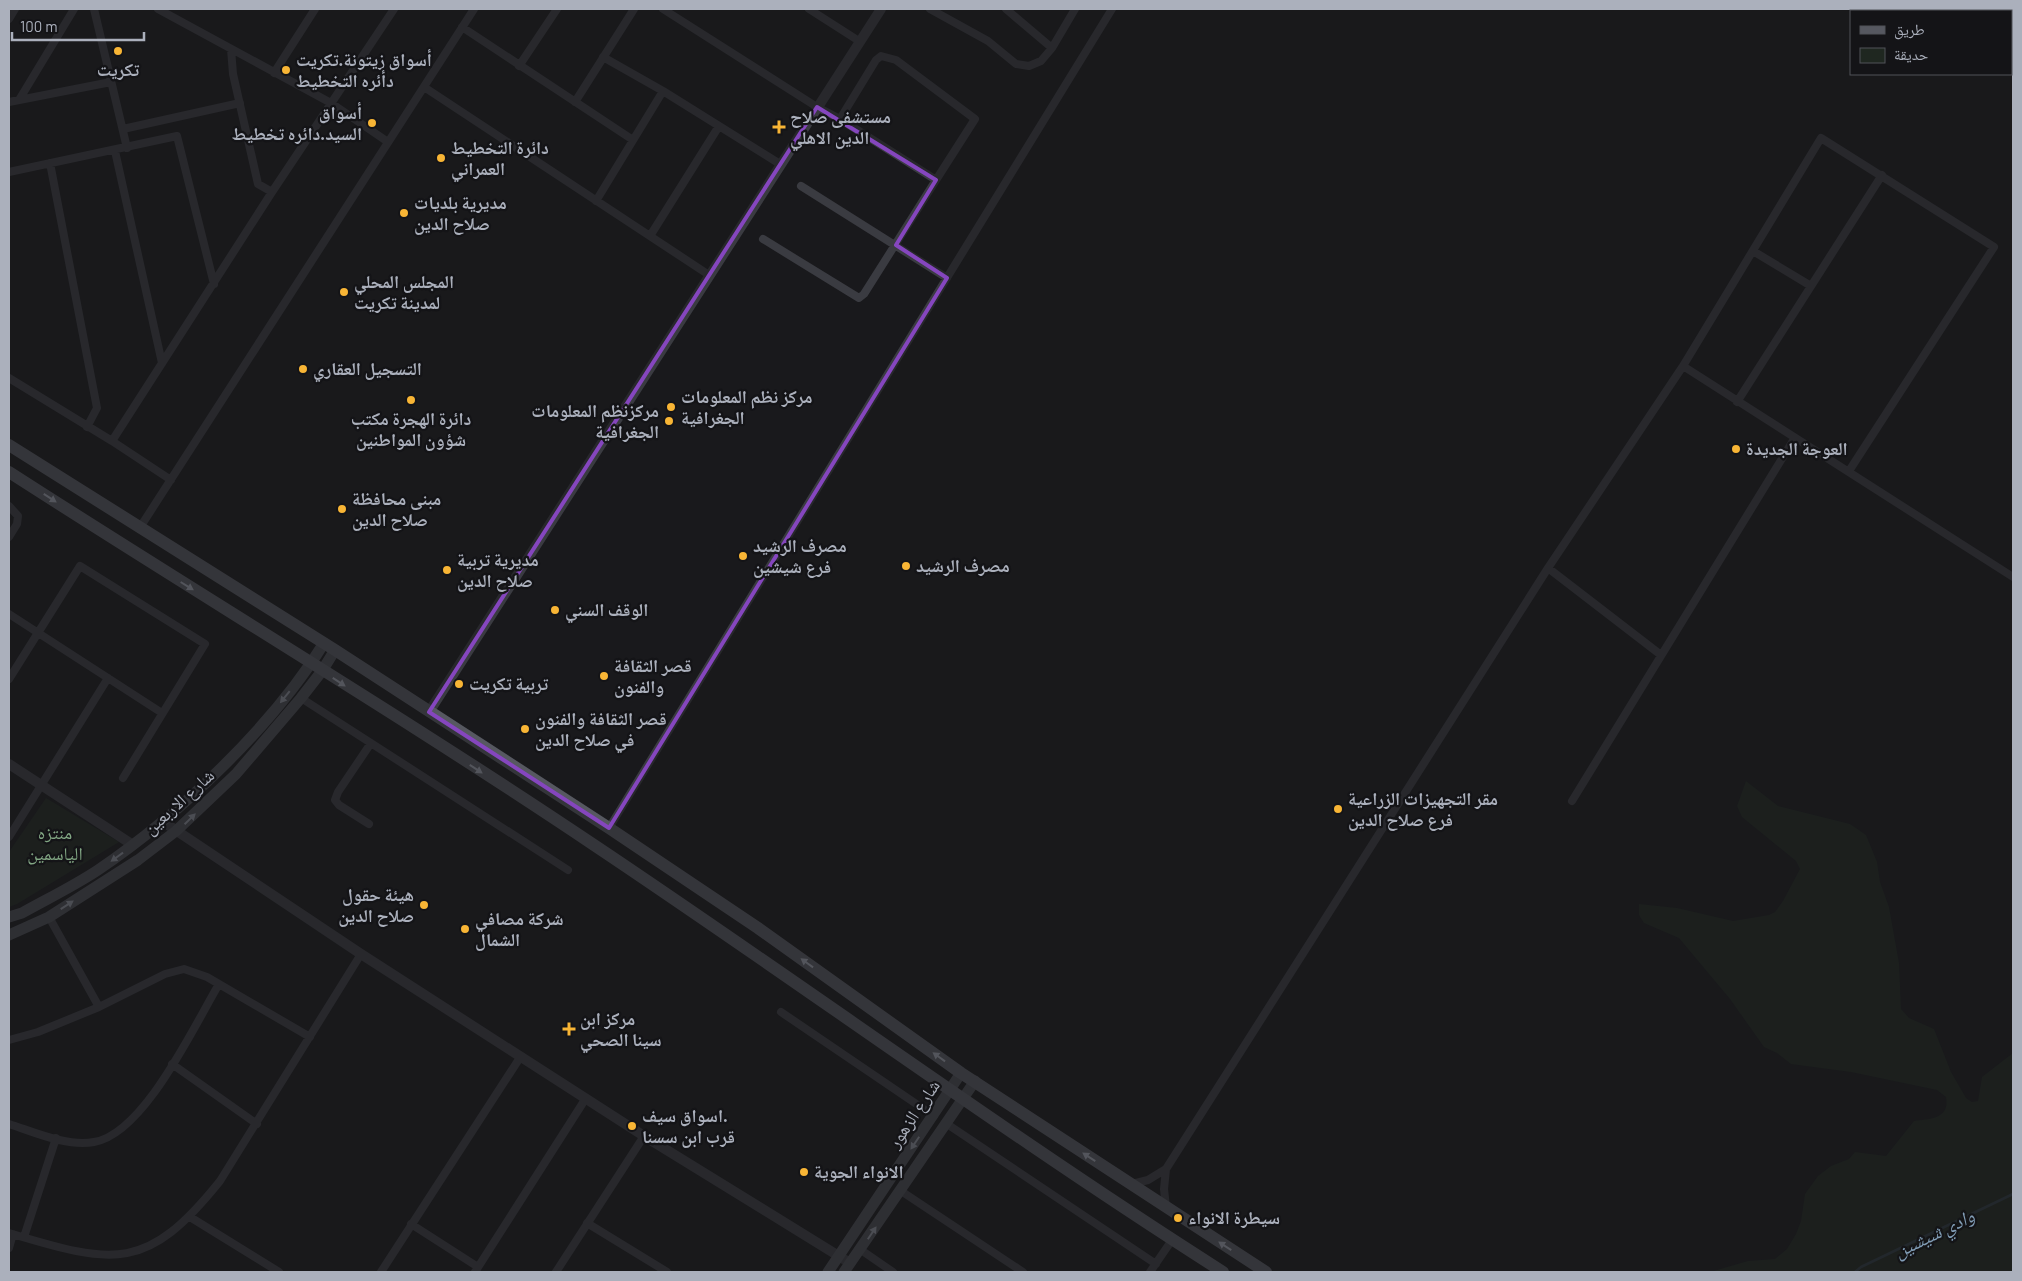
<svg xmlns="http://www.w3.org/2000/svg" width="2022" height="1281" font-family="Barlow,'Noto Naskh Arabic',sans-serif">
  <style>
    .green { fill: #1f2720 }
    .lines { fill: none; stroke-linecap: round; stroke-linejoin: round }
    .stream { stroke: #2e3940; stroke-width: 2.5 }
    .minor { stroke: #3a3b41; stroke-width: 8 }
    .tertiary { stroke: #3a3b41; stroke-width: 10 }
    .secondary { stroke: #484a51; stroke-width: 11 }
    .primary { stroke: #565860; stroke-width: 12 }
    .oneway { fill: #9a9eaa }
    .oneway2 { fill: #888c97 }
    .marked { fill: none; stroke: #8546be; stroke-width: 4; stroke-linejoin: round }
    .poi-dot { fill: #f8b535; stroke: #141417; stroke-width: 2 }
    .labels { text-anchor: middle; stroke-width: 4.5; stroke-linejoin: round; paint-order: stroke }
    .poi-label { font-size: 18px; font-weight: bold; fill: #abb0bc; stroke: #141417; text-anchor: start }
    .street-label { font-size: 18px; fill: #abb0bc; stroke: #141417 }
    .park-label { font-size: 18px; fill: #82a784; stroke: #141417 }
    .water-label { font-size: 19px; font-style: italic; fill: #829eb7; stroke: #141417 }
  </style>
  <rect width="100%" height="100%" fill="#19191c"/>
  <path class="green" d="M1746 781 1778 806 1850 824 1866 835 1877 862 1880 882 1889 907 1899 963 1901 1009 1909 1018 1934 1029 1951 1072 1966 1098 1972 1102 1978 1101 1982 1077 2013 1053V1272H1710L1748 1261 1775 1259 1787 1249 1796 1234 1801 1221 1805 1194 1818 1176 1831 1166 1849 1159 1855 1152 1886 1156 1914 1121C1930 1119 1950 1119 1946 1097L1937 1090 1851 1072 1791 1064 1777 1053 1764 1047 1730 999 1679 938 1644 923 1639 915V904L1677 908 1733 921 1769 915 1775 912 1783 901 1800 869 1796 861 1742 817 1737 806Z
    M46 798 119 842 17 904 9 907V852Z"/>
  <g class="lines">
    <path class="stream" d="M1855 1272 1861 1267 2013 1194"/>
    <path class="minor" d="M94 9 127 148
      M158 9 331 103 388 142
      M663 9 817 107 840 119 936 180 864 294 859 298 763 239
      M809 9 859 41
      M930 9 988 41 1016 64 1029 66 1041 61 1052 48 1075 9
      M1006 9 1052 48
      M9 19 15 9
      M462 27 633 140
      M231 49 233 74 258 184 272 192
      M603 57 663 91 780 164
      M519 66 557 9
      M274 73 315 9
      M424 87 709 275
      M19 100 74 9
      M9 102 111 82
      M575 102 634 9
      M840 119 876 60 881 56 896 60 975 119 936 180
      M123 129 240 103
      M115 151 162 363
      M50 163 97 408 87 427
      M9 172 177 136 214 284
      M801 186 947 278
      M596 201 663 91
      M650 236 719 126
      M1753 251 1811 286
      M1683 366 2013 577
      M9 378 112 441 272 192 394 9
      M1737 402 1882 175
      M112 441 171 480
      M9 506 18 516 17 524 9 537
      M139 529 474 9
      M1548 568 1661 655
      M9 614 162 713
      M9 679 80 566 205 644 123 778
      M301 698 568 870
      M1572 801 1794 439
      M369 824 339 805 335 800 338 792 371 743
      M609 828 1112 9
      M9 837 108 678
      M49 917 99 1007
      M781 1012 934 1116
      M9 1040 38 1032 99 1007 165 974 184 969 207 977 310 1037
      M172 1064 257 1124
      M9 1124C34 1132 67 1147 94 1142 144 1134 194 1026 219 984
      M947 1124 1156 1264
      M1132 1184 1148 1180 1166 1169 1548 568 1683 366 1821 138 1994 247 1849 471
      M901 1191 1023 1272
      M1166 1207 1164 1189 1166 1169
      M190 1217 279 1272
      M587 1223 667 1272
      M411 1224 478 1267
      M9 1233C115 1265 147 1272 220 1181L361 954
      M24 1237 56 1138
      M9 1248 13 1234
      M861 1250 893 1272
      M381 1272 521 1056
      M475 1272 586 1098
      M556 1272 644 1136
      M1150 1272 1172 1240"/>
    <path class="tertiary" d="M429 712 881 9
      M9 764 133 845
      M162 821 361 954 644 1136 850 1263"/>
    <path class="secondary" d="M9 917 22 913C47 899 74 886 98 870 178 816 273 726 324 643
      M9 935 49 917 138 860 176 831 236 774 301 698 322 671 335 650
      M828 1272 961 1073
      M844 1272 975 1081"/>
    <path class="primary" d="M9 445 335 650 609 828 758 928 961 1073 1266 1272
      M9 472C203 597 402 716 594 845 805 986 1009 1136 1223 1272"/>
  </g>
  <defs><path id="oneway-solid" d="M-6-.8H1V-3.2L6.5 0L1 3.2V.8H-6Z" transform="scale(1.25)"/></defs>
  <g class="oneway">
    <use href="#oneway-solid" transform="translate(50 498) rotate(33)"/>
    <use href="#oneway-solid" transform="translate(187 586) rotate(32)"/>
    <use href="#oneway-solid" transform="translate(339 682) rotate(33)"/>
    <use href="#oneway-solid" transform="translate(476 769) rotate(33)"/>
    <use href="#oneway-solid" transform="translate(807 963) rotate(-144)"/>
    <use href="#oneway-solid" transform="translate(939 1057) rotate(-144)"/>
    <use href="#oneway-solid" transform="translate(1089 1157) rotate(-147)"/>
    <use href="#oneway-solid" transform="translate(1225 1246) rotate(-147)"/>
  </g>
  <g class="oneway2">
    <use href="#oneway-solid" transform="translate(285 697) rotate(129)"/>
    <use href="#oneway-solid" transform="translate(190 819) rotate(-44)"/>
    <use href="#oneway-solid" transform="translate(117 857) rotate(144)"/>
    <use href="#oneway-solid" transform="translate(67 905) rotate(-33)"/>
    <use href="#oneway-solid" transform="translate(915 1143) rotate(124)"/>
    <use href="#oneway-solid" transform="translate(872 1233) rotate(-56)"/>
  </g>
  <path d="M0 0H2022V1281H0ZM817 107 936 180 896 245 947 278 609 828 429 712Z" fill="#19191c" fill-opacity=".55" fill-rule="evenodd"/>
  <path class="marked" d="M817 107 936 180 896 245 947 278 609 828 429 712Z"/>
  <g class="poi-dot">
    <circle cx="118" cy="51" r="5"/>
    <circle cx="286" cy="70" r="5"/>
    <circle cx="372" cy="123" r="5"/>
    <path d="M776.5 119.5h5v5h5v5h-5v5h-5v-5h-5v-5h5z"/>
    <circle cx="441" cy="158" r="5"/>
    <circle cx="404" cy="213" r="5"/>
    <circle cx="344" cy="292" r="5"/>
    <circle cx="303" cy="369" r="5"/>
    <circle cx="411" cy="400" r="5"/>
    <circle cx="671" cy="407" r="5"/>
    <circle cx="669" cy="421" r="5"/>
    <circle cx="1736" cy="449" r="5"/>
    <circle cx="342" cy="509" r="5"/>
    <circle cx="743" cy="556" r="5"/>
    <circle cx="906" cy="566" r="5"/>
    <circle cx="447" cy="570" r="5"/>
    <circle cx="555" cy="610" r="5"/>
    <circle cx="604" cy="676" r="5"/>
    <circle cx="459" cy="684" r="5"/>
    <circle cx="525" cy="729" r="5"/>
    <circle cx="1338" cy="809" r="5"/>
    <circle cx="424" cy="905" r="5"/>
    <circle cx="465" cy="929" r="5"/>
    <path d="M566.5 1021.5h5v5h5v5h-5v5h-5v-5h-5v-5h5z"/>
    <circle cx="632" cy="1126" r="5"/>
    <circle cx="804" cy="1172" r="5"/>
    <circle cx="1178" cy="1218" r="5"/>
  </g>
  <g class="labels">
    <g class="poi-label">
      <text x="296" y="66">أسواق زيتونة.تكريت<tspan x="296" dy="21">دأئره التخطيط</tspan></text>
      <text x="118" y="76" text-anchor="middle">تكريت</text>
      <text x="362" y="119" text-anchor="end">أسواق<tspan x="362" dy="21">السيد.دائره تخطيط</tspan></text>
      <text x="790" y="123">مستشفى صلاح<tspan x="790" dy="21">الدين الاهلي</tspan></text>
      <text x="451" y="154">دائرة التخطيط<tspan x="451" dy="21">العمراني</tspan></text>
      <text x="414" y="209">مديرية بلديات<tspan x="414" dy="21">صلاح الدين</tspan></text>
      <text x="354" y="288">المجلس المحلي<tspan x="354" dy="21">لمدينة تكريت</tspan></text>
      <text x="313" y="375">التسجيل العقاري</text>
      <text x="681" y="403">مركز نظم المعلومات<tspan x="681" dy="21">الجغرافية</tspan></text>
      <text x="659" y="417" text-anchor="end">مركزنظم المعلومات<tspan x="659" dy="21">الجغرافية</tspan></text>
      <text x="411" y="425" text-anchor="middle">دائرة الهجرة مكتب<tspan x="411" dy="21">شؤون المواطنين</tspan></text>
      <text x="1746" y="455">العوجة الجديدة</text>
      <text x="352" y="505">مبنى محافظة<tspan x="352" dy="21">صلاح الدين</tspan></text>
      <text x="753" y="552">مصرف الرشيد<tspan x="753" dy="21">فرع شيشين</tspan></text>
      <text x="457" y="566">مديرية تربية<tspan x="457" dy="21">صلاح الدين</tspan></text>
      <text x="916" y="572">مصرف الرشيد</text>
      <text x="565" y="616">الوقف السني</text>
      <text x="614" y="672">قصر الثقافة<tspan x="614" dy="21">والفنون</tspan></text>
      <text x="469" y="690">تربية تكريت</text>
      <text x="535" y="725">قصر الثقافة والفنون<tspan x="535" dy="21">في صلاح الدين</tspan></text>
      <text x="1348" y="805">مقر التجهيزات الزراعية<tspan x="1348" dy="21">فرع صلاح الدين</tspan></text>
      <text x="414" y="901" text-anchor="end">هيئة حقول<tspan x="414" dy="21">صلاح الدين</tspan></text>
      <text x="475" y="925">شركة مصافي<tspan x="475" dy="21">الشمال</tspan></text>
      <text x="580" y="1025">مركز ابن<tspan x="580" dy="21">سينا الصحي</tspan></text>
      <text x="642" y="1122">اسواق سيف.<tspan x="642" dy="21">قرب ابن سسنا</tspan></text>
      <text x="814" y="1178">الانواء الجوية</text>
      <text x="1188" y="1224">سيطرة الانواء</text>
    </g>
    <g class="street-label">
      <text transform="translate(179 802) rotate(-42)" y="6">شارع الاربعين</text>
      <text transform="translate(914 1114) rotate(-56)" y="6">شارع الزهور</text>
    </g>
    <g class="park-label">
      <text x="55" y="839">منتزه<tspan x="55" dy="21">الياسمين</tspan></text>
    </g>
    <g class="water-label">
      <text transform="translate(1934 1233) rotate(-26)" y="7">وادي شيشين</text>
    </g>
  </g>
  <rect width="2022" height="1281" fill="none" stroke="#abb0bc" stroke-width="20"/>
  <rect x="1850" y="10" width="162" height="65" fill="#141417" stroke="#505259"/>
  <rect x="1860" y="26" width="25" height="8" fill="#565860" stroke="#505259"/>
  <text x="1894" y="35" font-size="15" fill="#abb0bc">طريق</text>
  <rect x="1860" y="48" width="25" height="15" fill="#1f2720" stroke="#505259"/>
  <text x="1894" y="60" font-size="15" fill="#abb0bc">حديقة</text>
  <path d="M12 32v8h132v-8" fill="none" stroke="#abb0bc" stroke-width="2.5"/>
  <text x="20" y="32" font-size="15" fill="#abb0bc" stroke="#141417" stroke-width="4" paint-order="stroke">100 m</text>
</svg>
